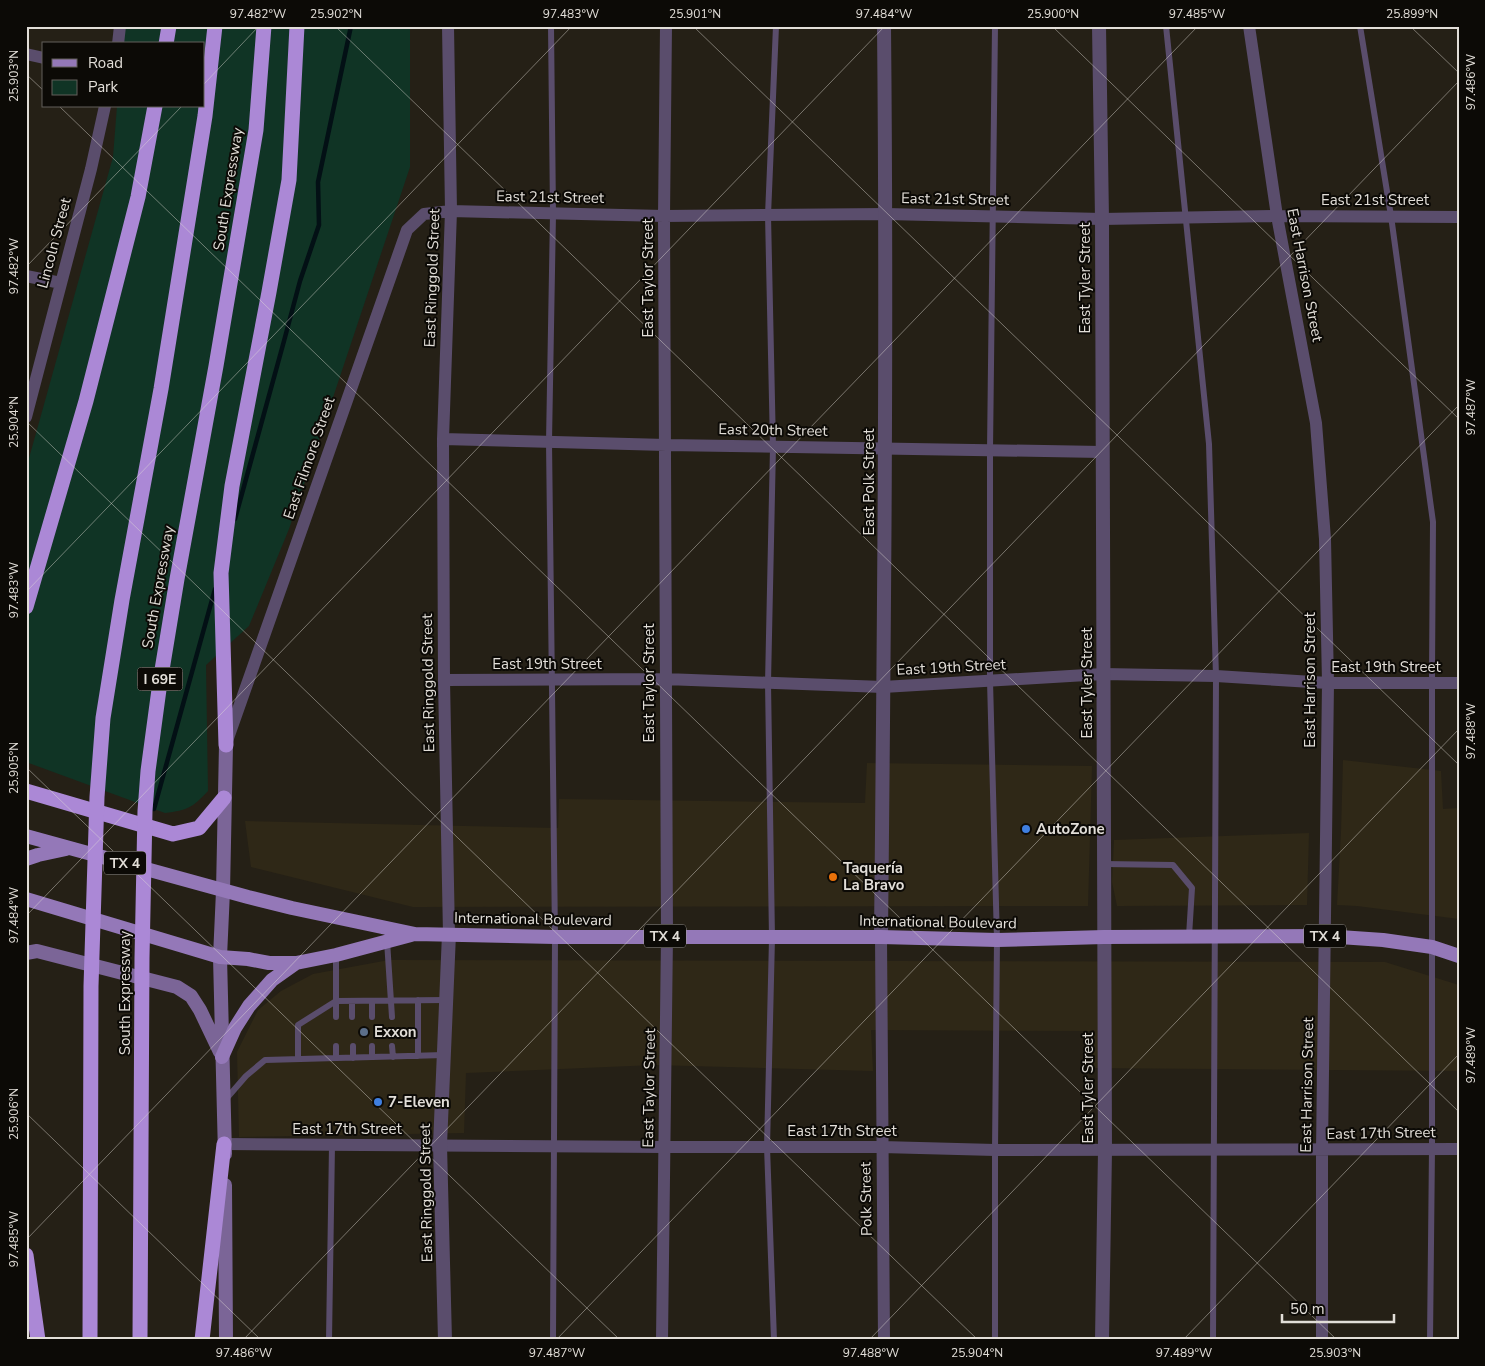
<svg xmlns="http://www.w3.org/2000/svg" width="1485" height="1366" font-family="'Nunito Sans',sans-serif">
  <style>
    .built { fill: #2f2817 }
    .green { fill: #103425 }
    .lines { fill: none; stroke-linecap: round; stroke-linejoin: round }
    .stream { stroke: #031015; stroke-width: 4.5 }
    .service { stroke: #5a4d6c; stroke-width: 6 }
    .minor { stroke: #5a4d6c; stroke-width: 12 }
    .tertiary { stroke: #5a4d6c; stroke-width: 14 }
    .secondary { stroke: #7b6597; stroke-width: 14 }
    .primary { stroke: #9478b8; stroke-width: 14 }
    .motorway { stroke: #ab88d6; stroke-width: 15 }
    .motorway-bridge { stroke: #ab88d6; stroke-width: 15 }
    .ticks { fill: none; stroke: #e2ded8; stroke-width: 1; stroke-opacity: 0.45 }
    .shop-dot { fill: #3f7fe0; stroke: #0c0a06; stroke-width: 2 }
    .food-dot { fill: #e8710a; stroke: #0c0a06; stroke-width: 2 }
    .service-dot { fill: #5c6f8a; stroke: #0c0a06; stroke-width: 2 }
    .labels { text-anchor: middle; stroke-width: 4; stroke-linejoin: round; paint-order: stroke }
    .shield { fill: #0c0a06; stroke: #a29e99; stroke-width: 1 }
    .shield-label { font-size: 14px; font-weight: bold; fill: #e2ded8 }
    .street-label { font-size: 15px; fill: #e2ded8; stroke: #0c0a06 }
    .poi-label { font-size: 15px; font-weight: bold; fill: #e2ded8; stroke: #0c0a06; text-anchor: start }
    .neatline { fill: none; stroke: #e2ded8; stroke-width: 2 }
    .ticks-label { font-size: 12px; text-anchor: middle; fill: #e2ded8 }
  </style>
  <rect width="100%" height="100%" fill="#252016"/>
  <path class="built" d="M1343 760 1441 771 1443 809 1459 808V919L1357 906 1337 905 1341 832Z
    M867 763 1092 766 1088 906 413 907 251 867 245 821 558 828 559 799 865 803Z
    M1309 833 1307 905 1117 906 1112 882 1114 840Z
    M389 960 1385 962 1459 985V1071L1090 1068V1031L871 1030 873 1071 654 1065 466 1073 464 1133 239 1137 237 1052 258 1010 281 991 313 974Z"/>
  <path class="green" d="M123 26H410V167L289 529 249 626 206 665 208 791C192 808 188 810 165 813L26 762V469L113 157 117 106H204V44H122Z"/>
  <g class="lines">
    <path class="stream" d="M235 519 284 341 300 281 319 225 318 182 351 26
      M154 809 215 589"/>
    <path class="service" d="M551 26 553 214 549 442 555 937 553 1340
      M995 26 990 450V681L997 940 995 1150V1340
      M1166 26 1209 444 1216 676 1213 1340
      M1360 26 1391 216 1433 522 1432 673V1148L1430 1340
      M1104 864 1173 865 1192 888 1189 936
      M387 941 392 1017
      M418 1000V1056
      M352 1001V1017
      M336 1017V955
      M372 1017V1001
      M336 1046V1058
      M392 1046 393 1057
      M372 1057V1046
      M353 1058V1046
      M298 1059V1025L336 1001 446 1000
      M226 1099 246 1076 265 1060 444 1055
      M329 1340 332 1145
      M774 1340 767 1147 772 938 768 683 773 447 768 215 776 26"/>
    <path class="minor" d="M448 26 451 211 443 439 444 680 449 934
      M1249 26 1277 216 1316 423 1325 539 1328 683 1322 1150V1340
      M118 44 120 26
      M26 54 44 58
      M26 276 61 283
      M26 417 91 169 105 106
      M443 439 666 445 1102 452
      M444 680 665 679 883 687 1103 674 1216 676 1328 683H1459
      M227 741 407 230 424 214 451 211 664 216 886 214 1102 219 1277 216 1459 217
      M881 937 884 1340
      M224 1144 664 1147H882L995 1150 1459 1149
      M662 1340 667 936 664 216 666 26"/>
    <path class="tertiary" d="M1099 26 1102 219 1105 1150 1102 1340
      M881 937C884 633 887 330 884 26
      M445 1340 440 1145 449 934"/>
    <path class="secondary" d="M26 953 37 951 177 987 191 996 200 1010 220 1052
      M225 1154 220 957 223 891 226 745
      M225 1185 226 1340"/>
    <path class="primary" d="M26 836 248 897 292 908 415 934 555 937H881L997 940 1104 937 1325 936 1383 940 1432 947 1459 956
      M26 859 38 855 66 849
      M26 899 220 957 248 959 269 963H296L336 955 411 935
      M222 1057 235 1028 249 1006 272 980 296 963"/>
    <path class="motorway" d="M166 44 169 26
      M26 607 86 401 138 197 155 106
      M226 745 221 573 232 486 269 292 289 180 297 26
      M26 791 173 834 199 828 224 798
      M26 1255 38 1340
      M202 1340 224 1144"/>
    <path class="motorway-bridge" d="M90 1340 91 986 97 797 103 718 122 600 161 389 205 116 215 26
      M140 1340 142 958 145 811 148 771 160 682 177 579 216 366 256 130 264 26"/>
  </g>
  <path class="ticks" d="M335 26 1459 1112M693 26 1459 765M1052 26 1459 419M1410 26 1459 73M26 74 44 91M204 84 259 26M59 106 1337 1340M26 267 182 106M26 421 978 1340M26 592 572 26M26 767 620 1340M26 916 885 26M26 1113 261 1340M26 1240 1198 26M243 1340 1459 81M556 1340 1459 405M869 1340 1459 729M1183 1340 1459 1054"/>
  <g class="shop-dot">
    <circle cx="1026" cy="829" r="5"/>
    <circle cx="378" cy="1102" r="5"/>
  </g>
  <circle class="food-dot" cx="833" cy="877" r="5"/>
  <circle class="service-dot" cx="364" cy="1032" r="5"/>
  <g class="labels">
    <g class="shield">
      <rect x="137.5" y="667.5" width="45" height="23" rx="4"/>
      <rect x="104" y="851.5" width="42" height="23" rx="4"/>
      <rect x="644" y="924.5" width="42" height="23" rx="4"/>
      <rect x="1304" y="924.5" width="42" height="23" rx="4"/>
    </g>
    <g class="shield-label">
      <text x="160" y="684">I 69E</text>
      <text x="125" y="868">TX 4</text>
      <text x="665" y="941">TX 4</text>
      <text x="1325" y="941">TX 4</text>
    </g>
    <g class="street-label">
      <text transform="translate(228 189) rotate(-81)" y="5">South Expressway</text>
      <text transform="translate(550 197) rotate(1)" y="5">East 21st Street</text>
      <text transform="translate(955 199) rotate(1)" y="5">East 21st Street</text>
      <text x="1375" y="205">East 21st Street</text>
      <text transform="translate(54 243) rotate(-75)" y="5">Lincoln Street</text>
      <text transform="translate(1305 275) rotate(79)" y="5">East Harrison Street</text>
      <text transform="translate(432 278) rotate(-88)" y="5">East Ringgold Street</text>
      <text transform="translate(648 278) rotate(-90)" y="5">East Taylor Street</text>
      <text transform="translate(1085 278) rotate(-90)" y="5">East Tyler Street</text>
      <text transform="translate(773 430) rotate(1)" y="5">East 20th Street</text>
      <text transform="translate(309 458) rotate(-71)" y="5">East Filmore Street</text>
      <text transform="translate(869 482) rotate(-90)" y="5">East Polk Street</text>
      <text transform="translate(158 587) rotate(-80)" y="5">South Expressway</text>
      <text x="547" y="669">East 19th Street</text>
      <text transform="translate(951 667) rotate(-3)" y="5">East 19th Street</text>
      <text x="1386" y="672">East 19th Street</text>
      <text transform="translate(1310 680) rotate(-90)" y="5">East Harrison Street</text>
      <text transform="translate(428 683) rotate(-91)" y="5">East Ringgold Street</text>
      <text transform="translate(649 683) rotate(-90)" y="5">East Taylor Street</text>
      <text transform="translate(1087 683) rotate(-90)" y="5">East Tyler Street</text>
      <text transform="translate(533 919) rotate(1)" y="5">International Boulevard</text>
      <text transform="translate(938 922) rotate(1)" y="5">International Boulevard</text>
      <text transform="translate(125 993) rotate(-90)" y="5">South Expressway</text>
      <text transform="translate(1307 1085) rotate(-89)" y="5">East Harrison Street</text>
      <text transform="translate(649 1088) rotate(-89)" y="5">East Taylor Street</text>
      <text transform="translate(1088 1088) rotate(-90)" y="5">East Tyler Street</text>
      <text x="347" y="1134">East 17th Street</text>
      <text x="842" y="1136">East 17th Street</text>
      <text transform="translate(1381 1133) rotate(-1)" y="5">East 17th Street</text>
      <text transform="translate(426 1193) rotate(-91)" y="5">East Ringgold Street</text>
      <text transform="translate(866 1199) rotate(-91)" y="5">Polk Street</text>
    </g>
    <g class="poi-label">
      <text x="1036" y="834">AutoZone</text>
      <text x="843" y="873">Taquería<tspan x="843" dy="17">La Bravo</tspan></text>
      <text x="374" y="1037">Exxon</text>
      <text x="388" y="1107">7-Eleven</text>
    </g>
  </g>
  <rect width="1485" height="1366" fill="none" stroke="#0c0a06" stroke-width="55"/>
  <rect x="42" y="42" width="162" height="65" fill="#0c0a06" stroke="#625f5a"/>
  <rect x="52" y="59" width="25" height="8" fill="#9478b8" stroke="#625f5a"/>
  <text x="88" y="68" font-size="15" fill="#e2ded8">Road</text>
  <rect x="52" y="80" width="25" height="15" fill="#103425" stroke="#625f5a"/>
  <text x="88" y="92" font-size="15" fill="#e2ded8">Park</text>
  <path d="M1282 1314v8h112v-8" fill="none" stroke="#e2ded8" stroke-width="2.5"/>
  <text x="1290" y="1314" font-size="15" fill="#e2ded8" stroke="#0c0a06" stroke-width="4" paint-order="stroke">50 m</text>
  <rect x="28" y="28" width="1430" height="1310" class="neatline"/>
  <g class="ticks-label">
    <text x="258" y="18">97.482°W</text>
    <text x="336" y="18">25.902°N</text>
    <text x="571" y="18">97.483°W</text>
    <text x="695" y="18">25.901°N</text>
    <text x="884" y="18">97.484°W</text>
    <text x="1053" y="18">25.900°N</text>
    <text x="1197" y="18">97.485°W</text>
    <text x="1412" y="18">25.899°N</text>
    <text transform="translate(14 76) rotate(-90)" y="4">25.903°N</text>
    <text transform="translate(1471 82) rotate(-90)" y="4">97.486°W</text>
    <text transform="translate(14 266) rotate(-90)" y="4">97.482°W</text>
    <text transform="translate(1471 407) rotate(-90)" y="4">97.487°W</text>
    <text transform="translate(14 422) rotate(-90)" y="4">25.904°N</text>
    <text transform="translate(14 590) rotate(-90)" y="4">97.483°W</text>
    <text transform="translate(1471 731) rotate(-90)" y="4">97.488°W</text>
    <text transform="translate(14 768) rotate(-90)" y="4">25.905°N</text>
    <text transform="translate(14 915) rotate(-90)" y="4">97.484°W</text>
    <text transform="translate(1471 1055) rotate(-90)" y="4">97.489°W</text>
    <text transform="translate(14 1114) rotate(-90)" y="4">25.906°N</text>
    <text transform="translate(14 1239) rotate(-90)" y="4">97.485°W</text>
    <text x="244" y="1357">97.486°W</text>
    <text x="557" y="1357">97.487°W</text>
    <text x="871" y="1357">97.488°W</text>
    <text x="977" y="1357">25.904°N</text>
    <text x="1184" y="1357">97.489°W</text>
    <text x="1335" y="1357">25.903°N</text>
  </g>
</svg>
